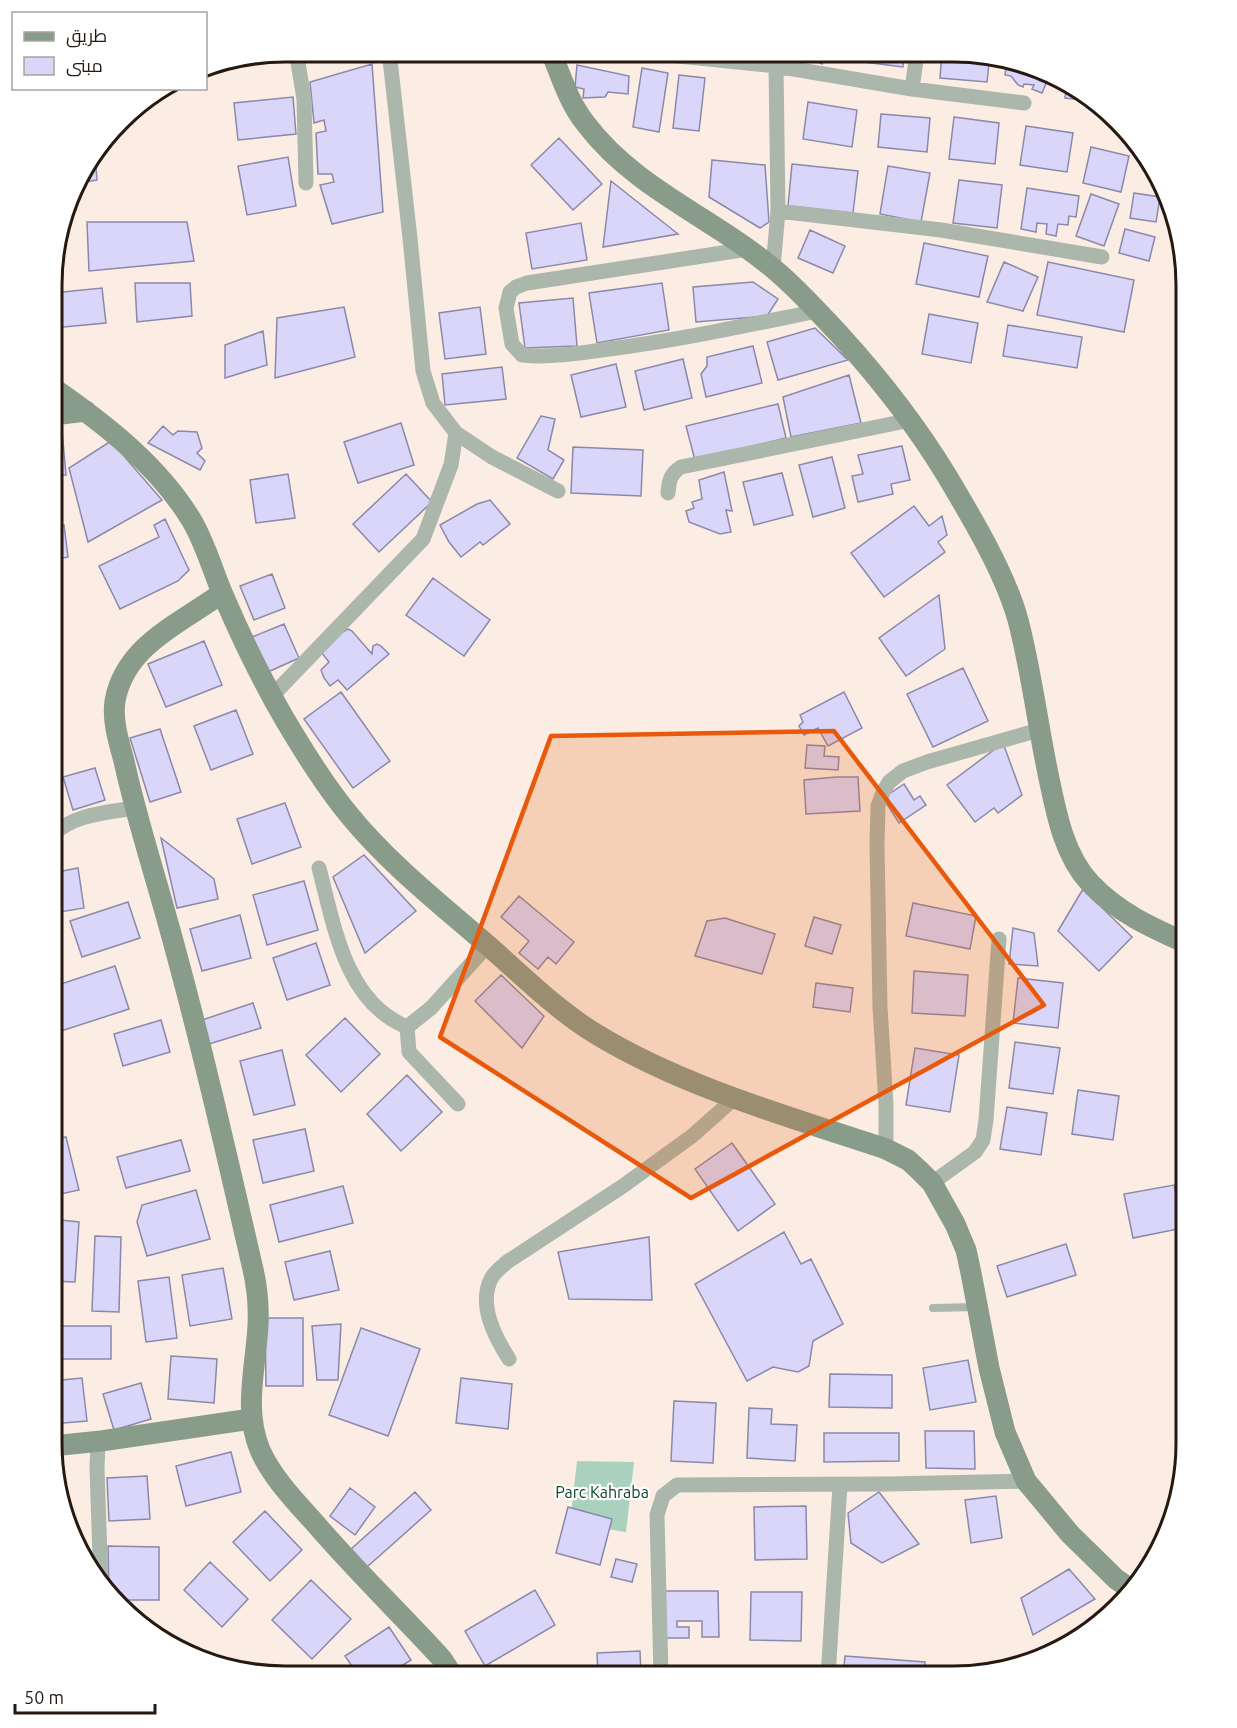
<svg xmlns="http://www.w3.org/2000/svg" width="1237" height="1728" font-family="Ubuntu,Cairo,sans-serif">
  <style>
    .green { fill: #a9d1bd }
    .building { fill: #d9d6f9; stroke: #8b88a9; stroke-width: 1.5 }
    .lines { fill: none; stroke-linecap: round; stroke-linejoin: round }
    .lane { stroke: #abb7ab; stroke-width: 8 }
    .street { stroke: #abb7ab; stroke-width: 15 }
    .secondary { stroke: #899c8a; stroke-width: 21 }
    .marked { fill: #e8590c; fill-opacity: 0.2; stroke: #e8590c; stroke-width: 4.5; stroke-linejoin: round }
    .labels { text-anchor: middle; stroke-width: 4.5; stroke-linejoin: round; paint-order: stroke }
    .park-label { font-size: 16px; fill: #0b422e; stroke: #fff }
    .rim { fill: none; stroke: #251911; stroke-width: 3 }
  </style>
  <rect width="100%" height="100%" fill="#fbede3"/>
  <path class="green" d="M577 1461 634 1462 626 1532 570 1523Z"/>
  <path class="building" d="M797 53H828L822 64Z
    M865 53H904L903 67 864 62Z
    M942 53 990 55 987 82 940 78Z
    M1007 59 1042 69 1050 74 1042 93 1032 89 1034 85 1024 84 1023 87 1018 85 1011 76 1005 75Z
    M372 64 383 212 332 224 320 185 334 182 332 174H318L316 133 326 131 324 120 314 123 310 82Z
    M577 65 629 76 628 94 608 92 605 97 583 98 584 89 575 87Z
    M642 68 668 73 659 132 633 127Z
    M679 75 705 78 699 131 673 128Z
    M1067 83 1092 97 1091 101 1065 98Z
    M293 97 296 134 238 140 234 103Z
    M808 102 857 110 852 147 803 139Z
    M881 114 930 118 927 152 878 147Z
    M954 117 999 123 995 164 949 159Z
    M1026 126 1073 133 1067 172 1020 165Z
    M559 138 602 184 573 210 531 165Z
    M1091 147 1129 156 1121 192 1083 183Z
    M95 152 97 180 77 183 82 168Z
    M288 157 296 206 247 215 238 166Z
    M712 160 765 165 769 222 760 228 709 197Z
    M792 164 858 171 853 213 788 206Z
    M888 166 930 173 921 222 880 214Z
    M959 180 1002 185 997 228 953 223Z
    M611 181 678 234 603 247Z
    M1027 188 1079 196 1076 217 1069 216 1068 225 1058 224 1056 236 1046 234 1047 224 1037 223 1036 232 1021 229Z
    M1134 193 1160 197 1156 222 1130 218Z
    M1091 194 1119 204 1104 246 1076 236Z
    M87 222H187L194 261 89 271Z
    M581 223 587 260 532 269 526 233Z
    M1125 229 1155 237 1149 261 1119 253Z
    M810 230 845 246 833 273 798 258Z
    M59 235 63 271 53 272V254Z
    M924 243 988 256 979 297 916 284Z
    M1004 262 1038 277 1023 311 987 302Z
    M1048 262 1134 280 1124 332 1037 315Z
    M753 282 778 299 767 316 696 322 693 287Z
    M135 283H190L192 316 137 322Z
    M662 283 669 330 597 343 589 293Z
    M102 288 106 323 53 328V293Z
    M573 298 577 346 525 348 519 303Z
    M344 307 355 357 275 378 277 318Z
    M480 307 486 354 445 359 439 313Z
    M929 314 978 323 971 363 922 354Z
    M1008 325 1082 337 1077 368 1003 356Z
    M815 328 848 360 778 380 767 342Z
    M263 331 267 365 225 378V345Z
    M753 346 762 383 706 397 701 374 707 366V357Z
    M683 359 692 398 644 410 635 371Z
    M616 364 626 407 581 417 571 375Z
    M502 367 506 399 445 405 442 374Z
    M849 375 861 423 791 437 783 397Z
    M778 404 786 438 695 460 686 426Z
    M541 416 555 419 548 450 564 460 553 479 517 458Z
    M401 423 414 465 358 483 344 442Z
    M163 426 173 435 178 431 197 432 202 448 197 453 205 461 200 470 148 443Z
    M62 430 66 475 53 476V431Z
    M111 441 162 500 88 542 69 468Z
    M902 446 910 480 891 484 893 494 858 502 852 476 863 474 858 455Z
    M573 447 643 450 641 496 571 493Z
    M832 457 845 508 813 517 799 465Z
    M724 472 732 511 726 510 731 532 720 534 689 522 686 511 694 508 692 502 702 499 699 480Z
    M782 473 793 515 754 525 743 482Z
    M288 474 295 518 256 523 250 480Z
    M406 474 432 502 379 552 353 524Z
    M490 500 510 524 483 545 480 542 461 557 449 542 440 525 477 504Z
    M914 506 929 526 942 516 947 535 938 542 945 552 884 597 851 553Z
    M165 519 189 570 178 581 120 609 99 566 159 537 154 525Z
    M64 525 68 557 53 560V527Z
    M272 574 285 608 254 620 240 586Z
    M433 578 490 620 464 656 406 615Z
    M939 595 945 649 906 676 879 638Z
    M284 624 299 658 268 672 252 637Z
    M348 629 352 631 372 654 373 646 377 644 381 646 389 654 347 690 338 680 330 686 324 678 321 670 329 662 321 652 328 640Z
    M204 641 222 685 166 707 148 664Z
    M963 668 988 721 933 747 907 694Z
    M341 692 390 761 353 788 304 719Z
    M844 692 862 728 828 746 818 728 804 735 799 726 803 722 800 715Z
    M236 710 253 754 211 770 194 726Z
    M160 729 181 792 150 802 130 738Z
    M1003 743 1022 795 998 813 994 808 975 822 947 785Z
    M807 745 825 746 824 756 839 757 838 770 805 768Z
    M95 768 105 800 73 810 63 777Z
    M836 777H858L860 811 806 814 804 780Z
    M904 784 914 800 920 796 926 805 899 823 883 798Z
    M285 803 301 847 252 864 237 819Z
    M161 838 214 879 218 899 177 908Z
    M364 855 416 911 365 953 333 877Z
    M78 868 84 908 54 913 52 898V873Z
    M304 881 318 930 267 945 253 895Z
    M1083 889 1132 937 1099 971 1058 931Z
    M519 896 574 942 556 964 548 957 538 969 519 953 529 941 501 917Z
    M128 902 140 938 82 957 70 921Z
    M913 903 976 916 970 949 906 936Z
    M240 915 251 958 202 971 190 929Z
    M814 917 841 925 832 954 805 946Z
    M725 918 775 934 762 974 695 956 707 921Z
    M1013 928 1034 933 1038 966 1009 964Z
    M316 943 330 985 287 1000 273 958Z
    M115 966 129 1009 52 1034V987Z
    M914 971 968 975 965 1016 912 1013Z
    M501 975 544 1016 522 1048 475 1001Z
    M1018 978 1063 983 1058 1028 1013 1023Z
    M816 983 853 988 850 1012 813 1007Z
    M253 1003 261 1028 209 1044 202 1020Z
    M345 1018 380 1054 341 1092 306 1055Z
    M161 1020 170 1052 123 1066 114 1034Z
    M1015 1042 1060 1048 1053 1094 1009 1088Z
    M915 1048 959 1055 950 1112 906 1105Z
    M282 1050 295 1105 254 1115 240 1061Z
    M407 1075 442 1112 401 1151 367 1114Z
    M1078 1090 1119 1096 1113 1140 1072 1134Z
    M1007 1107 1047 1113 1041 1155 1000 1149Z
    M305 1129 314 1171 263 1183 253 1140Z
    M66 1137 79 1190 51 1196 52 1140Z
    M181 1140 190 1171 126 1188 117 1157Z
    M732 1143 775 1204 738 1231 695 1169Z
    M1174 1185 1183 1228 1133 1238 1124 1194Z
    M343 1186 353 1223 279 1242 270 1205Z
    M196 1190 210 1239 147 1256 137 1222 142 1205Z
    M51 1219 79 1222 75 1282 51 1281Z
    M784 1232 801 1264 811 1259 843 1324 813 1341 809 1366 798 1372 773 1367 747 1381 695 1284Z
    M95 1236 121 1237 119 1312 92 1311Z
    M649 1237 652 1300 569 1299 558 1252Z
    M1066 1244 1076 1275 1007 1297 997 1266Z
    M330 1251 339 1290 294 1300 285 1262Z
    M223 1268 232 1319 190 1326 182 1275Z
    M169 1277 177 1338 146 1342 138 1281Z
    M265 1318H303V1386H266Z
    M341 1324 338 1380H317L312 1326Z
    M54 1326H111V1359H54Z
    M361 1328 420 1349 388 1436 329 1415Z
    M171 1356 217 1359 214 1403 168 1399Z
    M968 1360 976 1402 930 1410 923 1368Z
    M830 1374 892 1375V1408L829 1407Z
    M82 1378 87 1421 51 1424V1381Z
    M461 1378 512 1384 508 1429 456 1423Z
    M141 1383 151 1419 114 1430 103 1394Z
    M674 1401 716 1403 713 1463 671 1461Z
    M749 1408 772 1409 771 1424 797 1425 795 1461 747 1458Z
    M925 1431H974L975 1469 926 1468Z
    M824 1433H899V1461L824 1462Z
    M231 1452 241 1492 186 1506 176 1466Z
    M147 1476 150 1519 109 1521 107 1478Z
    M350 1488 375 1507 355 1535 330 1516Z
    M415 1492 431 1510 367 1567 351 1549Z
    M879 1492 919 1544 882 1563 851 1543 848 1513Z
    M996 1496 1002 1538 971 1543 965 1500Z
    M806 1506 807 1559 755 1560 754 1507Z
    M568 1507 612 1519 600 1565 556 1553Z
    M265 1511 302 1550 270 1581 233 1542Z
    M108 1546 159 1547V1600H111L109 1597Z
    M616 1559 637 1564 632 1582 611 1577Z
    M210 1562 248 1599 222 1627 184 1590Z
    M1069 1569 1095 1599 1033 1635 1021 1598Z
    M311 1580 351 1619 312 1659 272 1620Z
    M535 1590 555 1625 485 1666 465 1631Z
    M662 1591H718L719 1637H702V1621H677V1627H689V1638H662Z
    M751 1592H802L801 1641 750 1640Z
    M389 1627 411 1660 387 1675H358L345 1656Z
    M640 1651 641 1676H598L597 1653Z
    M845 1656 925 1662 924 1677H843Z
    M532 1666 536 1676H509Z
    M762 1669 810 1671 809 1677 762 1676Z"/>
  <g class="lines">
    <path class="lane" d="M933 1308 976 1307"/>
    <path class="street" d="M296 51 304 99 306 183
      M389 51 410 238 423 371 433 403 456 433 492 457 558 491
      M639 52 776 66 912 89 1024 103
      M912 89 917 53
      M778 211 941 230 1102 257
      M748 249 527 283 516 287 510 292 506 308 512 344 522 355C550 358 581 353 609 349 679 340 748 325 818 311
      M773 268 778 211 776 66 778 52
      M668 493C669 481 670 474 681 467L911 420
      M272 696 423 539 451 465 456 433
      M52 835C75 814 105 813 134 808
      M319 868C334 925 345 1002 407 1027L431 1008 488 945
      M407 1027 409 1052 458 1104
      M886 1149V1104L880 1007 877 844 878 806 883 792 889 782 903 771 927 762 1039 730
      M932 1183 975 1152 983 1140 986 1120 999 939
      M509 1359C495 1337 478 1305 491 1279 494 1272 502 1267 507 1262L623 1186 692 1136 736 1097
      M98 1442 97 1468 101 1586
      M661 1676 657 1515 663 1496 677 1485 887 1484 1026 1481
      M828 1677 840 1485"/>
    <path class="secondary" d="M551 52C561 76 569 103 586 124 635 189 714 218 775 270 799 290 819 313 840 335 880 379 916 425 947 476 972 518 1005 573 1018 620 1032 673 1038 729 1050 783 1057 817 1065 856 1090 883 1117 912 1150 927 1186 943
      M53 388C105 424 159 466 192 521 206 545 213 572 224 597 242 639 262 680 284 718 304 752 325 786 350 816 391 866 443 906 492 949 525 978 558 1011 596 1034 683 1087 790 1117 886 1149L908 1160 919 1170 932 1183 955 1224 966 1250 971 1273 989 1368 1005 1432 1026 1481 1070 1534 1116 1579 1132 1590
      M53 415 86 411
      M222 593C181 623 125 645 115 701 112 721 119 742 124 761 135 812 151 862 165 912 198 1029 225 1147 252 1265 257 1285 259 1304 258 1325 256 1367 243 1409 260 1450 272 1477 294 1500 314 1522 355 1570 400 1613 442 1659L453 1676
      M52 1446 101 1441 251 1419"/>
  </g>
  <path class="marked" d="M834 731 1044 1005 691 1198 440 1037 551 736Z"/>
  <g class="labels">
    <g class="park-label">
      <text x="602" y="1498">Parc Kahraba</text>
    </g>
  </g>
  <path d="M0 0H1237V1728H0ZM285 62H953A223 223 0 0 1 1176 285V1443A223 223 0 0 1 953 1666H285A223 223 0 0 1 62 1443V285A223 223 0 0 1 285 62Z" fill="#fff" fill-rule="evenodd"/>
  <path class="rim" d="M285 62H953A223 223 0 0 1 1176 285V1443A223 223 0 0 1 953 1666H285A223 223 0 0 1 62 1443V285A223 223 0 0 1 285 62Z"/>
  <rect x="12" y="12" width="195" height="78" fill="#ffffff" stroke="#a8a3a0" stroke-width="1.5"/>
  <rect x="24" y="32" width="30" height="9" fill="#899c8a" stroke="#a8a3a0" stroke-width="1.5"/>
  <text x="66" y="42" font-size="18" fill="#251911">طريق</text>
  <rect x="24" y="57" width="30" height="18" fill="#d9d6f9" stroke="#a8a3a0" stroke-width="1.5"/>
  <text x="66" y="72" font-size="18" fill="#251911">مبنى</text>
  <path d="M15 1704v9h140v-9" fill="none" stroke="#251911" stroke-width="3"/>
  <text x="24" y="1704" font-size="18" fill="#251911" stroke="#ffffff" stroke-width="4.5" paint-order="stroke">50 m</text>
</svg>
